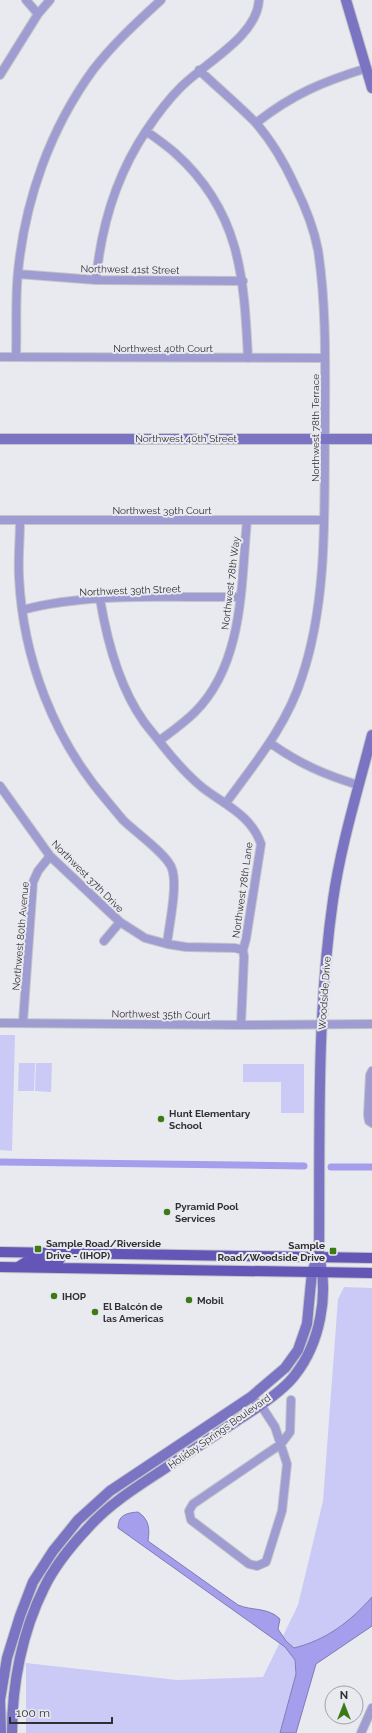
<svg xmlns="http://www.w3.org/2000/svg" width="372" height="1733" font-family="Raleway,sans-serif">
  <style>
    .green { fill: #cbcaf6 }
    .water { fill: #a49eec; stroke: #817db4 }
    .lines { fill: none; stroke-linecap: round; stroke-linejoin: round }
    .canal { stroke: #a49eec; stroke-width: 7 }
    .street-casing { stroke: #c4c4ca; stroke-width: 10 }
    .secondary-casing { stroke: #c4c4ca; stroke-width: 12 }
    .primary-casing { stroke: #c4c4ca; stroke-width: 12 }
    .street { stroke: #9e9cd1; stroke-width: 8 }
    .secondary { stroke: #7b74c2; stroke-width: 10 }
    .primary { stroke: #6356b6; stroke-width: 10 }
    .poi-dot { fill: #3c7a16; stroke: #e9e9f0; stroke-width: 1.5 }
    .labels { text-anchor: middle; stroke-width: 4; stroke-linejoin: round; paint-order: stroke }
    .street-label { font-size: 10px; fill: #303033; stroke: #e9e9f0 }
    .poi-label { font-size: 10px; font-weight: bold; fill: #303033; stroke: #e9e9f0; text-anchor: start }
  </style>
  <rect width="100%" height="100%" fill="#e9e9f0"/>
  <path class="green" d="M0 1035H15L12 1151 0 1150Z
    M19 1063H35L34 1091H18Z
    M36 1063H52L51 1092 35 1091Z
    M243 1064H304V1113H281V1082H243Z
    M344 1287 372 1288V1626L316 1664 296 1733H26V1663L177 1680 263 1677 298 1605 323 1501 338 1299Z"/>
  <path class="water" d="M138 1512C149 1519 150 1529 148 1541L238 1605C252 1611 268 1607 280 1619L278 1629 286 1641 294 1648C326 1640 350 1622 372 1597V1626L316 1664 296 1733H280L296 1674 295 1660 285 1647 118 1528C118 1515 126 1513 138 1512Z"/>
  <g class="lines">
    <path class="canal" d="M0 1162 304 1166
      M331 1167H372"/>
    <defs>
      <path id="street" d="M26 0 38 14
        M199 70C217 87 237 104 255 122 271 140 285 164 295 186 305 206 314 229 318 250 327 309 325 371 325 430 324 512 328 599 302 677 287 725 255 763 226 803
        M0 75 38 14 50 0
        M256 123C293 94 322 82 367 68
        M146 131C156 138 166 145 175 153 240 211 244 276 248 358
        M18 274 96 280 243 281
        M96 280C101 227 116 176 146 131 156 116 167 101 180 88 204 63 257 37 259 0
        M0 357 325 358
        M16 357C17 329 15 300 18 272 25 200 50 129 93 70 113 44 137 22 161 0
        M0 520H324
        M20 520C20 539 18 558 19 577 23 659 54 740 108 802 113 808 118 814 123 820 135 832 168 855 172 869 178 886 169 925 167 944
        M100 599C107 641 119 687 144 722 150 730 157 738 163 746 175 761 188 776 203 788 225 805 251 815 261 844L246 939 243 950 244 957 241 1025
        M23 610C89 592 171 598 240 597
        M159 741C171 732 184 723 195 712 244 663 241 584 247 520
        M270 743C300 764 323 774 358 785
        M0 786 50 856 120 922 145 938 167 944 186 947 235 948 243 950
        M104 941 120 922
        M23 1022 33 882 38 871 50 856
        M0 1023 241 1025 372 1024
        M372 1071 370 1075 368 1115 369 1121 372 1123
        M251 1397 264 1410 275 1427 287 1464 282 1511 266 1562 257 1566 249 1564 191 1520 189 1511 193 1504 281 1444 290 1432 291 1400
        M361 1733 372 1708"/>
      <path id="secondary" d="M346 0 372 88
        M0 439H372
        M0 1700 7 1658 20 1616 33 1582 53 1551 78 1520 110 1491 251 1397 285 1368 298 1350 307 1324 312 1272 315 1264
        M0 1701 1 1733
        M12 1733C12 1684 22 1632 44 1588 54 1567 71 1546 87 1529 108 1505 135 1488 161 1471 187 1454 212 1437 238 1420 254 1410 284 1390 295 1375 320 1343 329 1295 319 1257 320 1138 316 1018 333 900 341 844 358 790 372 735"/>
      <path id="primary" d="M0 1252 372 1258
        M0 1267 372 1273
        M18 1267 29 1260 60 1259"/>
    </defs>
    <use href="#street" class="street-casing"/>
    <use href="#secondary" class="secondary-casing"/>
    <use href="#primary" class="primary-casing"/>
    <use href="#street" class="street"/>
    <use href="#secondary" class="secondary"/>
    <use href="#primary" class="primary"/>
  </g>
  <g class="poi-dot">
    <circle cx="161" cy="1119" r="4"/>
    <circle cx="167" cy="1212" r="4"/>
    <rect x="34" y="1245" width="8" height="8" rx="2"/>
    <rect x="329" y="1247" width="8" height="8" rx="2"/>
    <circle cx="54" cy="1296" r="4"/>
    <circle cx="189" cy="1300" r="4"/>
    <circle cx="95" cy="1312" r="4"/>
  </g>
  <g class="labels">
    <g class="street-label">
      <text transform="translate(130 269) rotate(1)" y="4">Northwest 41st Street</text>
      <text x="163" y="352">Northwest 40th Court</text>
      <text transform="translate(315 428) rotate(-90)" y="4">Northwest 78th Terrace</text>
      <text x="186" y="442">Northwest 40th Street</text>
      <text x="162" y="514">Northwest 39th Court</text>
      <text transform="translate(230 583) rotate(-83)" y="4">Northwest 78th Way</text>
      <text transform="translate(130 590) rotate(-2)" y="4">Northwest 39th Street</text>
      <text transform="translate(88 876) rotate(45)" y="4">Northwest 37th Drive</text>
      <text transform="translate(242 890) rotate(-82)" y="4">Northwest 78th Lane</text>
      <text transform="translate(20 936) rotate(-85)" y="4">Northwest 80th Avenue</text>
      <text transform="translate(324 993) rotate(-86)" y="4">Woodside Drive</text>
      <text transform="translate(161 1014) rotate(1)" y="4">Northwest 35th Court</text>
      <text transform="translate(219 1431) rotate(-35)" y="4">Holiday Springs Boulevard</text>
    </g>
    <g class="poi-label">
      <text x="169" y="1117">Hunt Elementary<tspan x="169" dy="12">School</tspan></text>
      <text x="175" y="1210">Pyramid Pool<tspan x="175" dy="12">Services</tspan></text>
      <text x="46" y="1247">Sample Road/Riverside<tspan x="46" dy="12">Drive - (IHOP)</tspan></text>
      <text x="325" y="1249" text-anchor="end">Sample<tspan x="325" dy="12">Road/Woodside Drive</tspan></text>
      <text x="62" y="1300">IHOP</text>
      <text x="197" y="1304">Mobil</text>
      <text x="103" y="1310">El Balcón de<tspan x="103" dy="12">las Americas</tspan></text>
    </g>
  </g>
  <g transform="translate(344 1705)"><circle r="19" fill="#e9e9f0" stroke="#9f9fa4"/>
  <path d="M0-3L7 15L0 10L-7 15Z" fill="#3c7a16"/>
  <text y="-6" font-size="11" font-weight="bold" text-anchor="middle" fill="#303033">N</text>
  </g>
  <path d="M10 1717v6h102v-6" fill="none" stroke="#303033" stroke-width="2"/>
  <text x="16" y="1717" font-size="12" fill="#303033" stroke="#e9e9f0" stroke-width="3" paint-order="stroke">100 m</text>
</svg>
